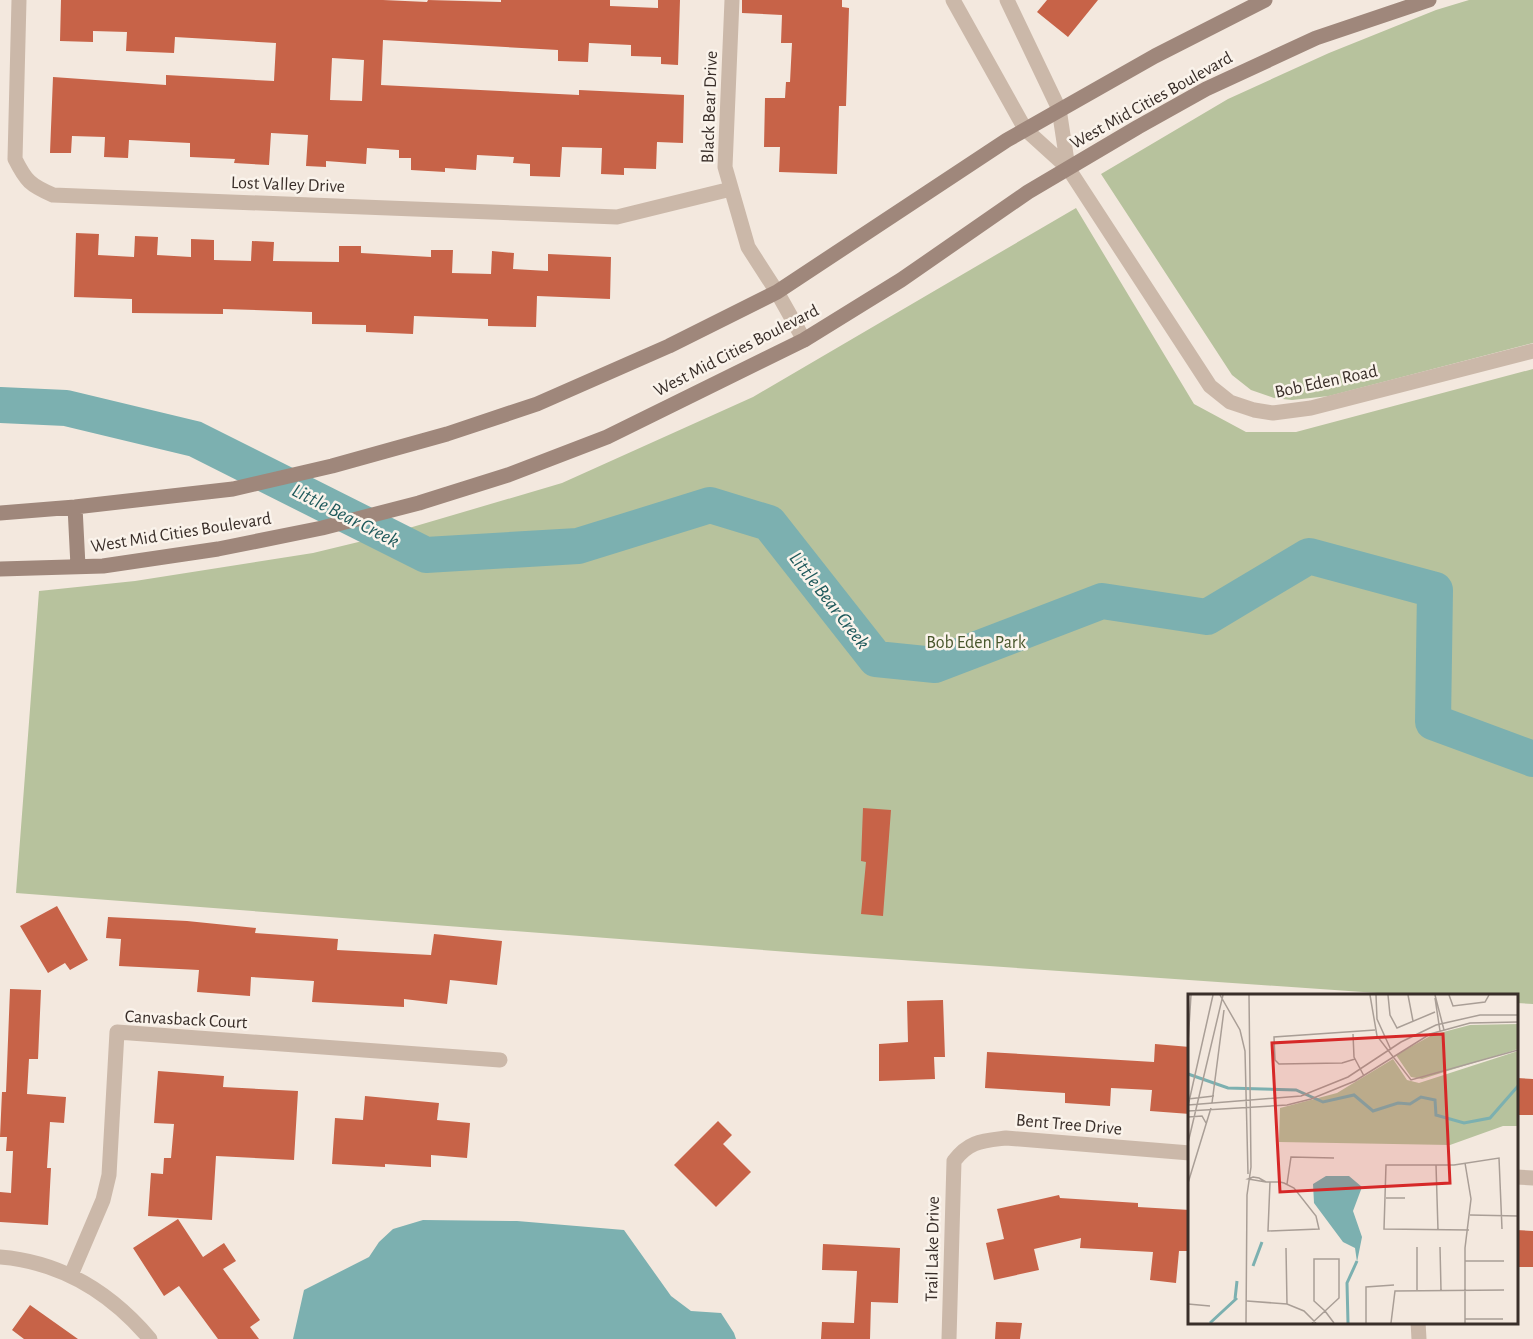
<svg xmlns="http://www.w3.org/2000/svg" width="1533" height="1339" font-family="'Alegreya Sans',sans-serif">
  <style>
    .green { fill: #b7c29d }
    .water { fill: #7cb0b0 }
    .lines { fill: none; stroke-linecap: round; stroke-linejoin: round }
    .river { stroke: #7cb0b0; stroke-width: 36 }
    .building { fill: #c76348; fill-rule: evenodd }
    .minor { stroke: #cbb8a9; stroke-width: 15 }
    .tertiary { stroke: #cbb8a9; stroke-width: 15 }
    .secondary { stroke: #9f877b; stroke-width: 15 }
    .labels { text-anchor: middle; stroke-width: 5; stroke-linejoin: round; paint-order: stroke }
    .street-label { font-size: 18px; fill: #392e29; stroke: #faf3eb }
    .park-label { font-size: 18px; fill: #49572d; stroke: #faf3eb }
    .water-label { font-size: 20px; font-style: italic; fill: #1e595b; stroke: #faf3eb }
    .inset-river { fill: none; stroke: #7cb0b0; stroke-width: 3 }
    .inset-road { fill: none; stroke: #a99e96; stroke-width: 1.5 }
    .view { fill: #d62828; fill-opacity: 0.15; stroke: #d62828; stroke-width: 3 }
    .inset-edge { fill: none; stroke: #392e29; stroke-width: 3 }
  </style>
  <rect width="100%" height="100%" fill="#f3e8de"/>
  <path class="green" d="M1469 0H1533V343L1329 396 1292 400 1274 398 1251 390 1232 375 1101 174 1228 99 1329 53 1436 10Z
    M1076 208 1194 404 1246 432H1296L1533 369V1004L1517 1003 1516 996 1406 995 815 954 16 893 39 591 135 581 313 553 375 538 562 483 753 397Z"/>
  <path class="water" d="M423 1220 517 1221 624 1230 671 1296 691 1311 721 1313 734 1333 736 1339H293L304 1290 369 1257 379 1242 393 1229Z"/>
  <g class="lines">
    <path class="river" d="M0 405 66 408 195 439 426 555 578 546 710 505 769 523 876 659 935 665 1102 601 1207 617 1309 556 1435 590 1433 722 1533 759"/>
  </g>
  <path class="building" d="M61 0H383L427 2 428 0 501 2V0H610V6L658 8V0H680L678 65 661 64V57L631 56V45L589 43 588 62 558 61V50L383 40 381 85 579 95V90L684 95 683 143 657 142 656 169 624 168V175L601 174 602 148 562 147 560 177 530 176V164L513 163 514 157 477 155 476 170 445 168V172L411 170V158H399V150L367 148 366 164 326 161V167L306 166 308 135 271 133 269 165 234 163 235 159 190 157V143L129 140 128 158 104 157 105 137 72 136 71 153H50L53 77 166 85V75L274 81 276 43 175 37 174 53 126 51 127 32 93 31V42L60 41ZM332 58 364 60 362 101 330 100Z
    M742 0H842V7L849 8 846 106H839L837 174 779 172 780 147H764L765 98H785L786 82H790L792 43H781L782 15 742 13Z
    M1047 0H1098L1068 37 1037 12Z
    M76 233 99 234 98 255 134 257 135 236 158 237 157 255 191 257V239L214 240V260L251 261 252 241 274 242 273 261 339 262V246H361V253L431 257V250H453L452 273 491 274 492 251 514 253 513 269 548 271V254L611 257 610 299 537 296 536 327 488 326V319L414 316 413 334 366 332V325L312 324V312L223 309V314L132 313V299L74 297Z
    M863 808 891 810 883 916 861 914 866 862 861 861Z
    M57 906 88 960 70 970 65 963 48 973 20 926Z
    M108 917 187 921 256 928 255 933 338 939 337 950 431 955 434 934 502 941 497 985 450 980 447 1004 404 999V1007L312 1002 314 981 251 977 250 996 197 992 199 970 119 966 121 939 106 938Z
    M10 989 41 990 38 1059H29L27 1094 66 1097 64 1123 50 1122 47 1168H51L48 1225 0 1222V1192L11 1193 13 1151H6L7 1137H0L2 1092H6Z
    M943 1000 945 1057H934L935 1079 879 1081V1044L908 1042 907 1001Z
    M1155 1044 1190 1047V1114L1150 1111 1152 1090 1111 1088 1110 1106 1065 1103V1093L985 1088 987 1052 1154 1062Z
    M158 1071 224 1076 223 1087 298 1091 294 1160 216 1156 212 1220 148 1216 151 1173 163 1174 164 1158H171L174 1124 154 1123Z
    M1517 1078 1533 1079V1115H1516Z
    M365 1096 439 1103 437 1120 470 1123 467 1158 431 1155V1167L385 1164V1167L332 1164 335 1118 363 1120Z
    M718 1121 732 1135 723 1144 751 1172 716 1207 674 1165Z
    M1059 1195 1060 1198 1138 1203V1207L1190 1210V1251H1179L1176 1283 1150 1280 1153 1252 1080 1248 1081 1238 1034 1249 1039 1270 994 1280 986 1243 1004 1239 997 1209Z
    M178 1219 203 1257 224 1243 236 1261 223 1269 260 1320 250 1327 259 1339H218L179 1286 164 1296 133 1248Z
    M1516 1230 1533 1231V1267H1516Z
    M823 1244 900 1248 898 1303 871 1302 870 1339H821L822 1322 854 1323 857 1271 822 1270Z
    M30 1305 78 1339H24L12 1330Z
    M996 1322 1022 1323 1020 1339H995Z"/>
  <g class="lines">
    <path class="minor" d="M19 0 15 159C26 181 30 185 53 195L617 217 731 189
      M732 0 725 167 748 247 777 292 804 340
      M1068 168 1210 386 1230 402 1254 410 1273 413 1311 408 1533 351
      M1516 1177 1533 1178
      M0 1257C61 1262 111 1293 150 1339
      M71 1275 103 1200 109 1175 117 1032 500 1060
      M1418 1322 1419 1339
      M949 1339 954 1161C969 1141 982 1141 1006 1138L1190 1153"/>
    <path class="tertiary" d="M953 0 1025 129 1068 168
      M1007 0 1059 109 1068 168"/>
    <path class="secondary" d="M75 507 78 566
      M0 513 75 507 233 489 332 466 447 434 537 404 669 346 777 292 1007 140 1155 56 1265 0
      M0 569 103 566 218 549 322 528 419 503 508 475 607 437 804 340 901 280 1028 192 1138 127 1206 89 1316 38 1429 0"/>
  </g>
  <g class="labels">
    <g class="street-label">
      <text transform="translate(1151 100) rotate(-29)" y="6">West Mid Cities Boulevard</text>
      <text transform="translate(709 107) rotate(-88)" y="6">Black Bear Drive</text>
      <text transform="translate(288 184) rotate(2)" y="6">Lost Valley Drive</text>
      <text transform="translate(736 350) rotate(-27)" y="6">West Mid Cities Boulevard</text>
      <text transform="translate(1326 381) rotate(-12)" y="6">Bob Eden Road</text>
      <text transform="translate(181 532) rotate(-9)" y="6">West Mid Cities Boulevard</text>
      <text transform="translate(186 1019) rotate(3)" y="6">Canvasback Court</text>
      <text transform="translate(1069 1124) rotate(5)" y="6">Bent Tree Drive</text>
      <text transform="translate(932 1249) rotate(-89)" y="6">Trail Lake Drive</text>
    </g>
    <g class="park-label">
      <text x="976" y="648">Bob Eden Park</text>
    </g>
    <g class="water-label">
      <text transform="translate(346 515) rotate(27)" y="7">Little Bear Creek</text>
      <text transform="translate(830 600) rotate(52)" y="7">Little Bear Creek</text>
    </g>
  </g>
  <g transform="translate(1188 994)">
    <rect width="330" height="330" fill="#f3e8de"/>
    <path d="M330 30V55L234 85 223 83 208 61 244 41 282 31ZM330 57V132H315L262 151 91 148 92 114 149 99 205 65 219 86 231 89Z" fill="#b7c29d"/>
    <path d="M138 182H161L174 193 165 217 174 243 169 268 167 254 155 248 126 209 125 190Z" fill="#7cb0b0"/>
    <path class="inset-river" d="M0 80 40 94 108 96 135 108 166 101 185 117 210 109 222 110 233 103 247 106 248 121 276 129 302 124 330 92M65 272 74 248M47 305 49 287M22 329 49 304M160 329 159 289 169 267"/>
    <path class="inset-road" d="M32 1 52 36 57 57 60 180M182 1 189 42 223 86 330 56M188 1 189 25 203 56M200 1 202 21 209 34 247 18M220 1 225 27M247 1 256 36M261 1 265 12 297 8 301 1M247 4 252 37M165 40 166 63 176 82M0 49 3 1M167 65 154 69 91 70 87 66 86 43 187 36M0 105 26 102M24 109 36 16M0 111 113 102 160 83 213 48 248 31 292 21H330M0 112 25 1M0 117 99 111 123 105 167 87 242 40 282 29 330 28M0 123 14 122 18 129M0 149 35 1M277 169 283 205 277 254V329M248 171 250 236M65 183 71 184 78 188 60 185ZM78 188H92L96 189 106 194 128 222 131 235 80 237 82 188M0 189 23 114M99 190 103 163 146 164M198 204H217M282 221 330 222M281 236 196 235 198 171H266L311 164 314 235M252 253 253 296M98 254 99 310M277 267H316M229 296V253M59 307 99 310 116 317 128 329M0 310 22 312M277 325H315M58 329 59 201 63 173 61 1M124 329 137 317 126 307V265H151V304L137 317 146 329M178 329V293L206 291M203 329 207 297 316 296"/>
    <path class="view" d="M255 40 262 189 92 198 84 49Z"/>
    <rect width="330" height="330" class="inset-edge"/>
  </g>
</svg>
